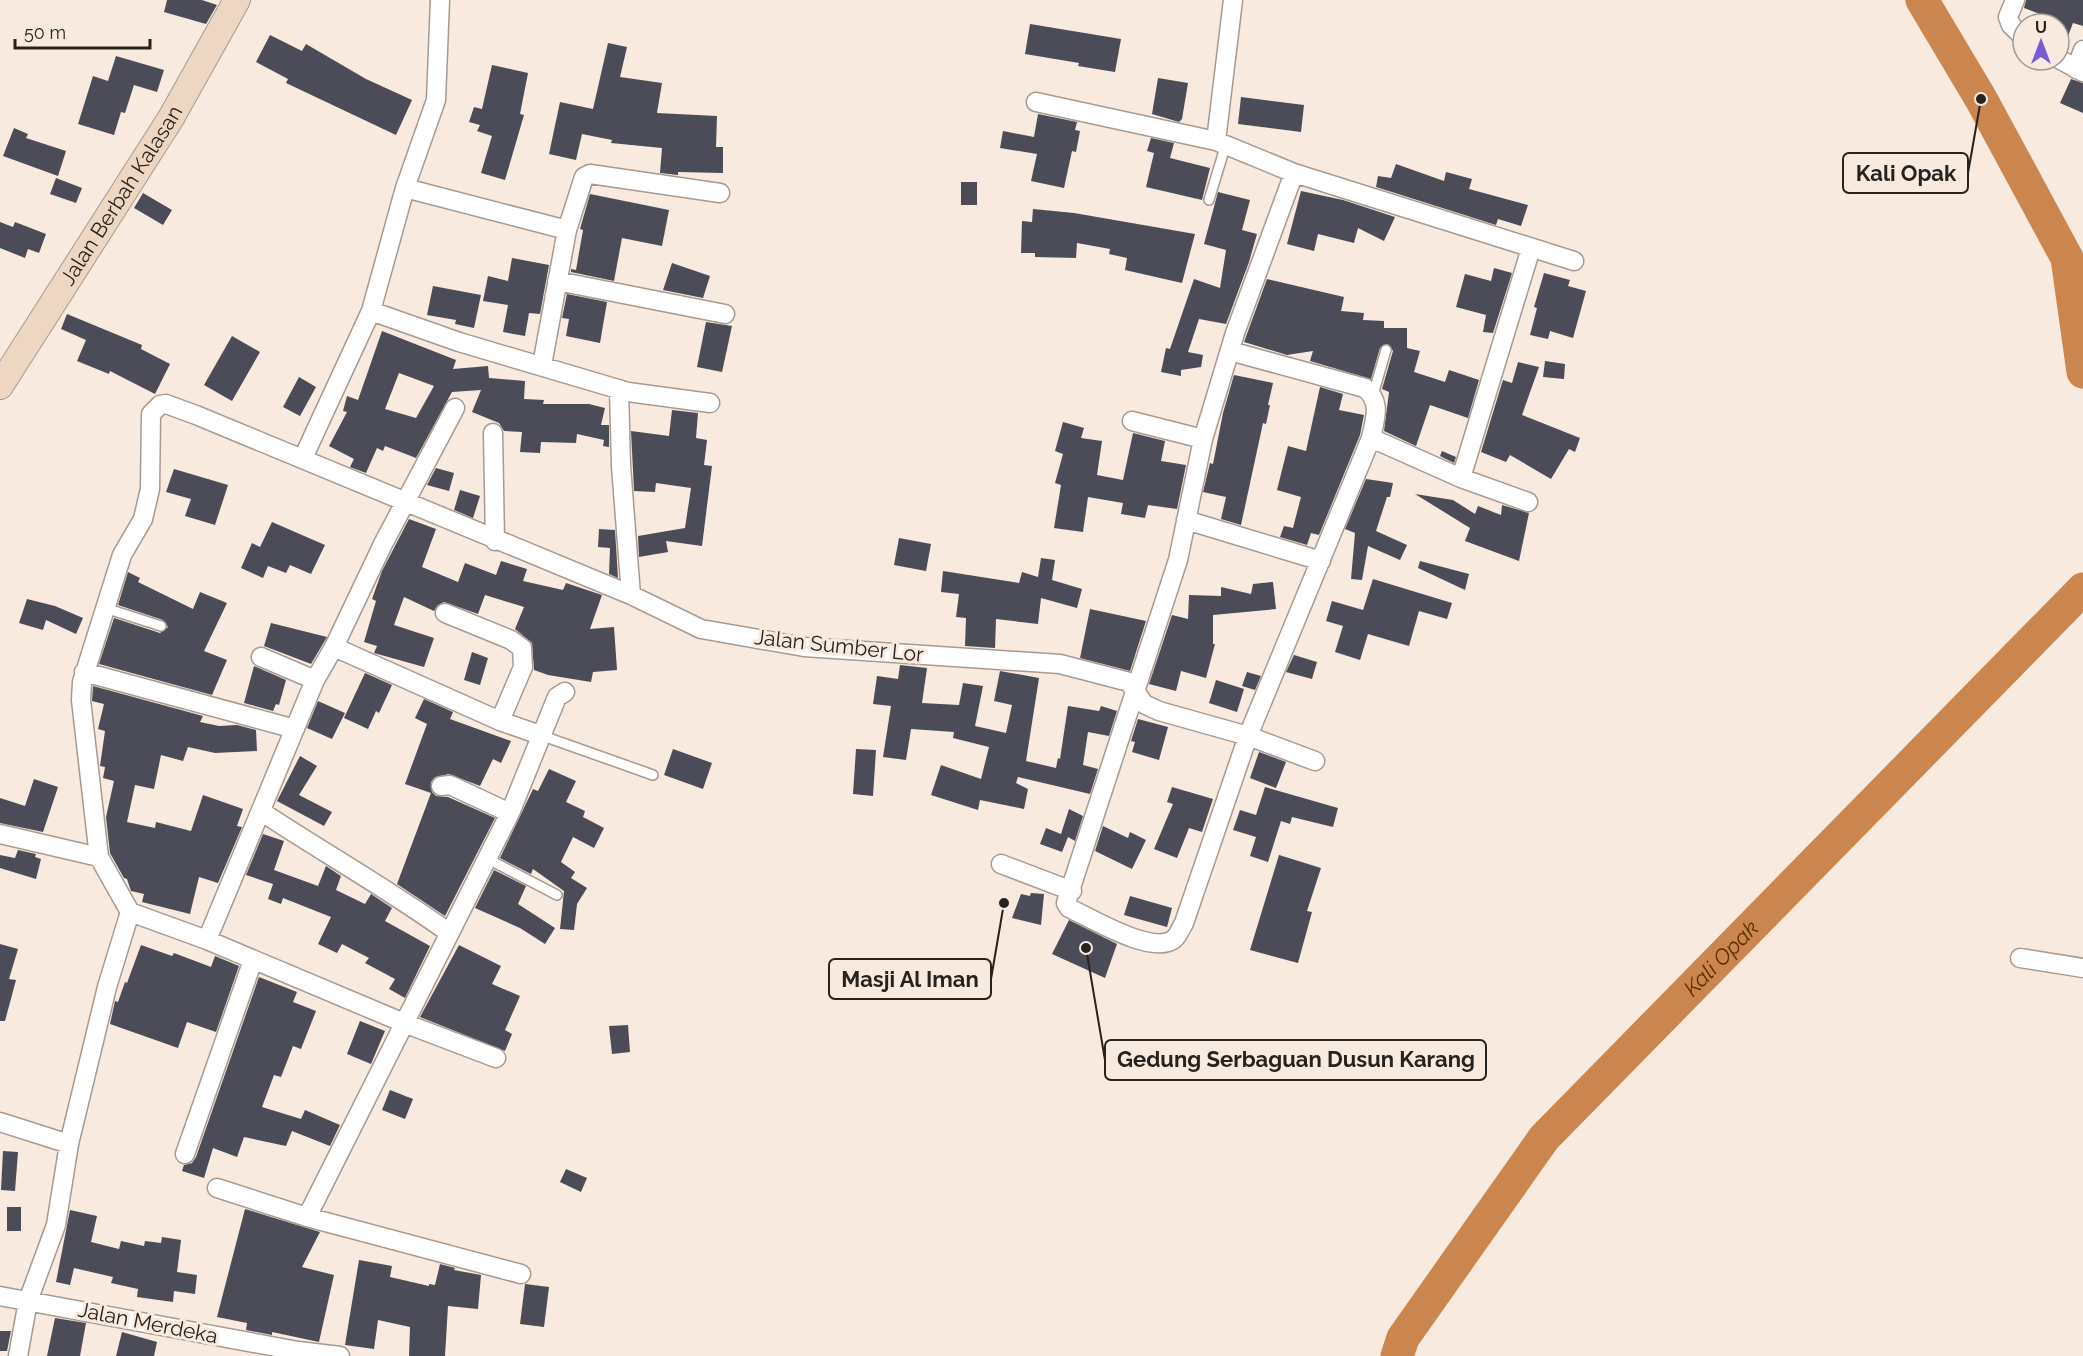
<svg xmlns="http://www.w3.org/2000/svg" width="2083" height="1356" font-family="Raleway,sans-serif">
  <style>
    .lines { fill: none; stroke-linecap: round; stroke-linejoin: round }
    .river { stroke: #ca864e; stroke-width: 33 }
    .building { fill: #4c4b58; fill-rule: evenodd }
    .lane-casing { stroke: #a79a90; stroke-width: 12 }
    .street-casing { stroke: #a79a90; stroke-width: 21 }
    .secondary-casing { stroke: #a79a90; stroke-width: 28 }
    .lane { stroke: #fff; stroke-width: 9 }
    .street { stroke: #fff; stroke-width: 18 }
    .secondary { stroke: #edd6c2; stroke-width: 26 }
    .labels { text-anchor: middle; stroke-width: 6; stroke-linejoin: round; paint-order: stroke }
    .street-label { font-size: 21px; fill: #27221e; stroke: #f8eadf }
    .water-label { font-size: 22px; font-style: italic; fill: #5a2e00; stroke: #f8eadf }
    .leader { fill: none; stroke: #27221e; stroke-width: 2 }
    .callout-dot { fill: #27221e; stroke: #f8eadf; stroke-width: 2 }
    .callout { fill: #f8eadf; stroke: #27221e; stroke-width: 2 }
    .callout-label { font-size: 22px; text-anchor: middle; font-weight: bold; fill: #27221e }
  </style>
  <rect width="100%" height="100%" fill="#f8eadf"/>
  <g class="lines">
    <g class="river">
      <path d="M1922 0 1981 99 2067 258 2083 372"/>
      <path id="s1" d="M1397 1356 1403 1338 1544 1138 2083 589"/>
    </g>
  </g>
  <path class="building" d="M167 0H202L217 5 206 24 164 12Z
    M2026 0H2083V26L2073 23 2063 49 2059 48V24H2053L2055 20 2024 8Z
    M1030 24 1121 39 1115 72 1078 66 1079 63 1025 54Z
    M270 35 302 51 306 44 366 79 412 100 396 135 286 83 288 79 256 62Z
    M608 43 627 47 620 77 662 83 657 113 717 116 716 147H723V173L678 172V175L660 173 662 148 611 143 612 140 582 134 576 160 549 154 560 102 593 109Z
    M116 56 164 70 157 92 134 85 125 113 121 112 114 135 78 124 93 76 108 81Z
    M492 65 528 73 520 114 524 115 505 180 481 173 492 136 477 131 480 125 469 122 474 107 482 109Z
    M1158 78 1188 83 1182 119 1179 122 1152 114Z
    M2071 79 2083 83V113L2060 103Z
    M1241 97 1304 105 1301 132 1238 124Z
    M1038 114 1077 122 1075 130 1080 131 1076 152 1072 151 1064 188 1031 181 1037 154 1000 148 1003 131 1034 137Z
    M14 128 28 134 26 138 66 151 58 176 3 156Z
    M1151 138 1174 143 1170 158 1210 168 1202 200 1146 187 1154 153 1147 151Z
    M1396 164 1444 181 1446 172 1472 179 1469 189 1528 205 1521 226 1498 219 1496 225 1376 187 1378 176 1391 178Z
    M56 178 82 188 76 203 50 194Z
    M961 182H977V205H961Z
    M1301 191 1343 200 1395 217 1384 241 1358 228 1354 243 1318 234 1314 251 1287 244Z
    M1218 192 1250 200 1242 230 1257 234 1249 262 1226 324 1199 319 1188 352 1203 355 1201 367 1181 370V376L1161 372 1166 348 1170 349 1194 279 1220 288 1226 250 1204 244Z
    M143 193 172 210 163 225 134 208Z
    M590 194 669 210 662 246 622 238 614 281 571 272V269L576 270 583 230 580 229Z
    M1033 209 1074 213 1195 234 1182 283 1125 270 1127 258 1109 254 1110 249 1077 243 1076 258 1035 257V253H1021L1022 221 1032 222Z
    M0 222 13 227 15 222 46 234 39 253 28 249 25 258 0 248Z
    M512 258 549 265 540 314 529 313 525 336 503 332 508 305 483 301 488 276 508 281Z
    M672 263 710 276 703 298 663 290Z
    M1494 268 1512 273 1493 333 1483 332 1486 315 1456 307 1465 274 1491 281Z
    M1544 273 1570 280 1568 286 1586 291 1573 338 1550 331 1548 339 1530 335 1537 308 1534 307Z
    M1267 279 1344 297 1341 311 1364 313 1363 320 1384 321V328H1407V348L1420 351 1414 372 1445 382 1449 370 1479 380 1468 418 1430 405 1416 446 1384 431 1389 392 1382 389 1393 351 1388 344 1380 348 1371 379 1310 361 1313 351 1287 355 1244 342Z
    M433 286 481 295 474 328 455 324 456 320 427 315Z
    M567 294 607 302 600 343 566 336 569 319 562 318Z
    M67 314 142 345 141 349 170 364 155 394 110 371 109 374 77 361 86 340 61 329Z
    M706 322 732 326 722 372 697 367Z
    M382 331 456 360 453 369 488 366 489 378 525 381 524 399 544 400 543 404H589L605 408 601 425H609V447L603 446 604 440 577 434 576 443 541 442 540 453 520 452 522 432 504 431 499 423 472 412 481 390 452 392 416 458 385 446 383 451 377 448 366 473 350 467 354 459 329 446 347 412 343 411 347 396 358 400ZM399 373 434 386 416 418 385 409Z
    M232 336 260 352 232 401 204 385Z
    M1545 361 1565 364 1564 379 1543 377Z
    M1518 362 1539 367 1522 415 1580 438 1575 452 1569 449 1551 479 1510 455 1506 462 1481 452 1502 383 1503 380 1512 383Z
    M1234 375 1273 383 1268 405H1270L1266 424 1263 423 1241 525 1221 519 1226 497 1203 492 1210 463 1213 464 1223 413Z
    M299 377 316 387 300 416 283 407Z
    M1320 387 1343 394 1339 410 1364 415 1360 435 1319 535 1311 533 1307 545 1280 537 1284 526 1293 528 1301 497 1277 490 1288 446 1306 451Z
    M672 410 698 413 696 438 707 440 704 465 712 466 702 546 666 541 668 552 639 557 638 536 685 528 691 488 656 483 655 492 634 491 631 431 669 436Z
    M1063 422 1084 428 1081 438 1102 441 1097 475 1123 480 1133 433 1165 441 1161 461 1186 465 1177 509 1148 505 1145 518 1121 514 1123 503 1088 497 1083 532 1054 528 1061 485 1055 483 1063 454 1055 451Z
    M1442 451 1456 457 1454 463 1440 456Z
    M436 468 454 473 449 491 427 485Z
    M174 469 228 485 215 525 185 516 191 499 166 492Z
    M1366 479 1393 483 1390 497H1387L1376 531 1407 545 1400 560 1368 546 1362 580 1351 579 1355 533 1345 529Z
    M460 490 480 496 473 518 454 510Z
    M1415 494 1453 500 1475 514 1478 506 1501 515 1502 505 1529 513 1519 561 1465 541 1470 528Z
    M409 519 436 529 422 567 458 582 465 563 496 575 501 561 527 569 523 581 563 590 566 583 602 595 590 629 614 627 617 670 593 672 591 682 548 675 534 670 532 643 515 629 524 607 485 595 478 614 444 602 438 605 434 611 404 597 394 625 434 638 424 667 374 653 377 646 364 642 376 601 372 599 382 571Z
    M272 522 325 545 311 574 290 565 286 573 268 566 263 578 241 568 252 543 260 547Z
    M599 529 615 530 618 578 609 574 610 548 598 547Z
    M899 538 931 544 926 571 894 565Z
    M1041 558 1055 560 1052 580 1082 589 1077 608 1041 598 1038 624 996 619 995 648 965 646 966 618 956 617 959 594 941 592 943 571 1019 583 1022 572 1038 577Z
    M1420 561 1469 574 1465 590 1418 568Z
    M128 572 140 578 138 582 193 609 200 592 227 603 204 651 227 660 212 695 99 664 114 618 160 633 168 627 163 620 118 605Z
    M1373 579 1452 603 1447 619 1419 611 1409 646 1368 634 1360 660 1335 652 1343 626 1326 621 1332 601 1363 610Z
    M1273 582 1276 609 1213 615V644H1215L1206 678 1181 671 1176 691 1149 684 1172 615 1188 619 1189 595 1221 596V587L1251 594 1253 584Z
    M27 599 55 606 83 618 76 634 46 620 43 630 19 623Z
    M1090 609 1146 621 1130 671 1080 658Z
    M271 623 327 637 311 664 264 646Z
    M472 652 488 658 480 685 464 680Z
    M1294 655 1317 662 1312 679 1286 672Z
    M900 665 927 668 922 703 959 705 963 683 983 686 975 726 1006 733 1012 705 994 701 1000 671 1039 678 1026 761 1056 768 1058 758 1060 759 1068 706 1099 711 1101 706 1117 711 1109 736 1088 732 1083 765 1098 769 1090 794 1018 777 1016 783 1028 789 1024 809 980 800 978 810 931 795 941 765 981 779 989 747 953 738 954 732 911 729 906 760 883 757 891 706 873 704 877 676 898 679Z
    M254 666 286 680 279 705 276 704 273 711 244 703Z
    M1247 672 1261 676 1255 690 1242 686Z
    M365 673 392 685 379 713 376 711 368 729 344 718Z
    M1216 680 1244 689 1237 712 1209 703Z
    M93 686 203 716 200 722 219 726 237 725 256 730 257 751 215 753 188 747 183 761 161 755 154 789 135 785 127 822 155 828 156 822 191 831 203 795 243 809 237 826 242 827 218 883 199 877 190 914 142 902 144 894 131 891 127 879 124 878 110 853 106 817 114 781 103 778 105 767 100 766 105 731 98 729 104 704 92 701Z
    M424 699 453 712 450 719 511 741 501 763 493 759 480 786 449 774 435 777 431 782 432 792 436 796 448 797 495 818 445 916 397 884 431 793 405 784 427 724 415 718Z
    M318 701 345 713 332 739 307 728Z
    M1138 719 1168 727 1159 760 1132 752 1135 742 1131 741Z
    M673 749 712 763 703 789 664 775Z
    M856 749 876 750 873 796 853 794Z
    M1259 752 1286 762 1276 788 1250 778Z
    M300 756 317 766 299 795 332 812 324 826 277 801Z
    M549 769 576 781 566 802 585 811 583 817 604 828 594 848 573 837 561 862 575 872 571 878 587 888 577 904 574 930 560 929 564 891 533 869 531 874 500 858 533 789 538 791Z
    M34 779 58 787 43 832 0 823V798L25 806Z
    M1172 787 1213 799 1202 832 1189 828 1177 858 1154 849 1173 804 1167 802Z
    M1265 787 1338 808 1333 827 1292 817 1290 824 1281 821 1268 862 1250 856 1256 837 1233 830 1240 810 1256 815Z
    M1069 809 1083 816 1075 841 1068 837 1062 852 1040 844 1046 828 1061 834Z
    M1103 826 1128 838 1130 832 1146 840 1132 869 1095 851Z
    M263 834 284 841 274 870 318 886 326 866 341 876 336 890 365 904 371 894 392 908 385 921 430 946 405 998 389 989 395 979 365 963 369 958 342 944 337 953 318 944 331 917 283 898 281 904 268 899 273 884 246 875Z
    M18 850 36 854 35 857 41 859 36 879 0 868V855L15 858Z
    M1279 855 1321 868 1307 911 1312 912 1298 963 1250 950Z
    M494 870 526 886 518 904 555 928 545 944 520 928 475 908Z
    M1031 893 1044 894 1041 925 1012 918 1021 894 1030 896Z
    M1130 896 1172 908 1167 927 1124 915Z
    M1069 920 1117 944 1105 978 1052 954Z
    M0 944 18 949 9 979 16 980 5 1021H0Z
    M141 945 172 956 174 953 211 967 215 956 239 966 216 1032 187 1022 178 1048 110 1024 115 1001 118 1002 125 982 127 983Z
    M459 945 501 966 492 984 520 996 505 1030 512 1034 505 1051 420 1017Z
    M259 977 297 992 293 1002 316 1011 301 1049 293 1046 281 1077 274 1075 262 1107 301 1119 305 1110 340 1125 330 1146 292 1131 286 1146 244 1137 237 1157 213 1148 204 1178 182 1171 184 1165 192 1163 196 1157Z
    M360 1021 385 1031 371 1064 347 1054Z
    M628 1025 630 1052 612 1054 609 1026Z
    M390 1090 413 1099 405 1119 382 1110Z
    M3 1151 18 1152 15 1191 1 1190Z
    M566 1169 587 1178 581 1192 560 1182Z
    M7 1207H21V1231H7Z
    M245 1209 320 1232 302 1267 334 1275 319 1342 272 1332V1335L246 1330 247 1323 217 1317Z
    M70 1210 97 1216 91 1242 119 1249 121 1241 144 1246 145 1241 161 1243 162 1237 181 1240 177 1272 197 1275 195 1294 174 1291 173 1302 137 1297 138 1289 111 1283 113 1277 74 1268 70 1285 56 1282Z
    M359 1260 392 1266 390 1277 429 1286V1284L435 1285 440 1264 455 1268 454 1270 481 1275 478 1309 448 1306 445 1356H409L410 1327 378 1320 374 1349 345 1345Z
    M525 1284 549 1287 544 1327 520 1324Z
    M55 1318 86 1323 80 1356H47Z
    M0 1331H11L7 1351H0Z
    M122 1332 157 1342 154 1356H116Z"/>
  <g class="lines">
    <defs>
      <path id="lane" d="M1209 200 1226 144
        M1373 395 1386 350
        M105 608 161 626
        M543 736 653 775
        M486 858 557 895"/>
      <path id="street" d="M1233 0 1216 141 1294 173 1574 261
        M2015 0 2008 17 2011 25 2023 37
        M2059 59 2083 72
        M2076 69 2083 50
        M1036 102 1216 141
        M405 188 567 230
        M557 281 725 314
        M371 311 459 342 628 392 710 403
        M1230 351 1365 388C1382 403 1375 418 1371 438L1248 736 1184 923C1181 928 1178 936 1174 939 1153 956 1091 918 1069 908L1066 903 1178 560 1203 439 1235 333 1294 173
        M542 365 567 230 584 177 590 174 720 193
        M619 389 621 466 631 595
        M1132 421 1203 439
        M493 433 495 541
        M1371 438 1461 478
        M303 458 371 311 405 188 436 100 440 0
        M1528 502 1461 478 1531 248
        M1186 520 1321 561
        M445 613 511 640 522 648 523 667 500 721
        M334 647 500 721 543 736
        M261 657 315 680
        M84 672 295 729
        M441 786 450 785 510 813
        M262 812C324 853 388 889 448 932
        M0 834 99 857
        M1001 864 1072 891
        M207 940 315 680 334 647 383 544 455 408
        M2020 958 2083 968
        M496 1058 404 1023 207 940 130 912 99 857 81 700 82 682 122 555 143 519 150 489 151 414 160 405 166 404 196 415 631 595 701 629 804 647 1060 664 1129 682 1144 704 1159 711 1248 736 1315 761
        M0 1122 69 1144
        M185 1154 253 960
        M217 1188 307 1217 510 813 557 697 565 692
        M307 1217 521 1274
        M0 1296 298 1351 340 1356
        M18 1356 28 1301 56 1225 69 1144 107 987 130 912"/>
      <g id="secondary">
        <path id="s2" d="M0 386 171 118 237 0"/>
      </g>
    </defs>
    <use href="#lane" class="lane-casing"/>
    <use href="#street" class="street-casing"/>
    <use href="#secondary" class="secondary-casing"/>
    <use href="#lane" class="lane"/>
    <use href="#street" class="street"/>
    <use href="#secondary" class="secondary"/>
  </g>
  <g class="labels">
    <g class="street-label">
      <text dy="7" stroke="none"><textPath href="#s2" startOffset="226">Jalan Berbah Kalasan</textPath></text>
      <text transform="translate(839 646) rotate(6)" y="7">Jalan Sumber Lor</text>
      <text transform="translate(148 1323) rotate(11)" y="7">Jalan Merdeka</text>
    </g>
    <g class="water-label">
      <text dy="8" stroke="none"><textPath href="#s1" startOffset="516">Kali Opak</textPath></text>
    </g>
  </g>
  <path class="leader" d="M1981 99L1968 173M1004 903L991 979M1086 948L1105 1060"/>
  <g class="callout-dot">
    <circle cx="1981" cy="99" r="6"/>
    <circle cx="1004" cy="903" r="6"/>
    <circle cx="1086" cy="948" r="6"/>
  </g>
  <g class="callout">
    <rect x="1843" y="153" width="125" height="40" rx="6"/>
    <rect x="829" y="959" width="162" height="40" rx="6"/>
    <rect x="1105" y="1040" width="381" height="40" rx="6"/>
  </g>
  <g class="callout-label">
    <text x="1906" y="181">Kali Opak</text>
    <text x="910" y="987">Masji Al Iman</text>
    <text x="1296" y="1067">Gedung Serbaguan Dusun Karang</text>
  </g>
  <g transform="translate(2041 42)"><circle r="28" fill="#f8eadf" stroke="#a49a92" stroke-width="1.5"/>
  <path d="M0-4.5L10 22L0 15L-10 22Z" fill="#755cd6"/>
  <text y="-9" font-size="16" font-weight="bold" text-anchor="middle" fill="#27221e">U</text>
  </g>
  <path d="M15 39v9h135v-9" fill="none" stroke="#27221e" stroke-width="3"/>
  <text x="24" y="39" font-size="18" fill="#27221e" stroke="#f8eadf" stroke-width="4.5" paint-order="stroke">50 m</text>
</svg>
